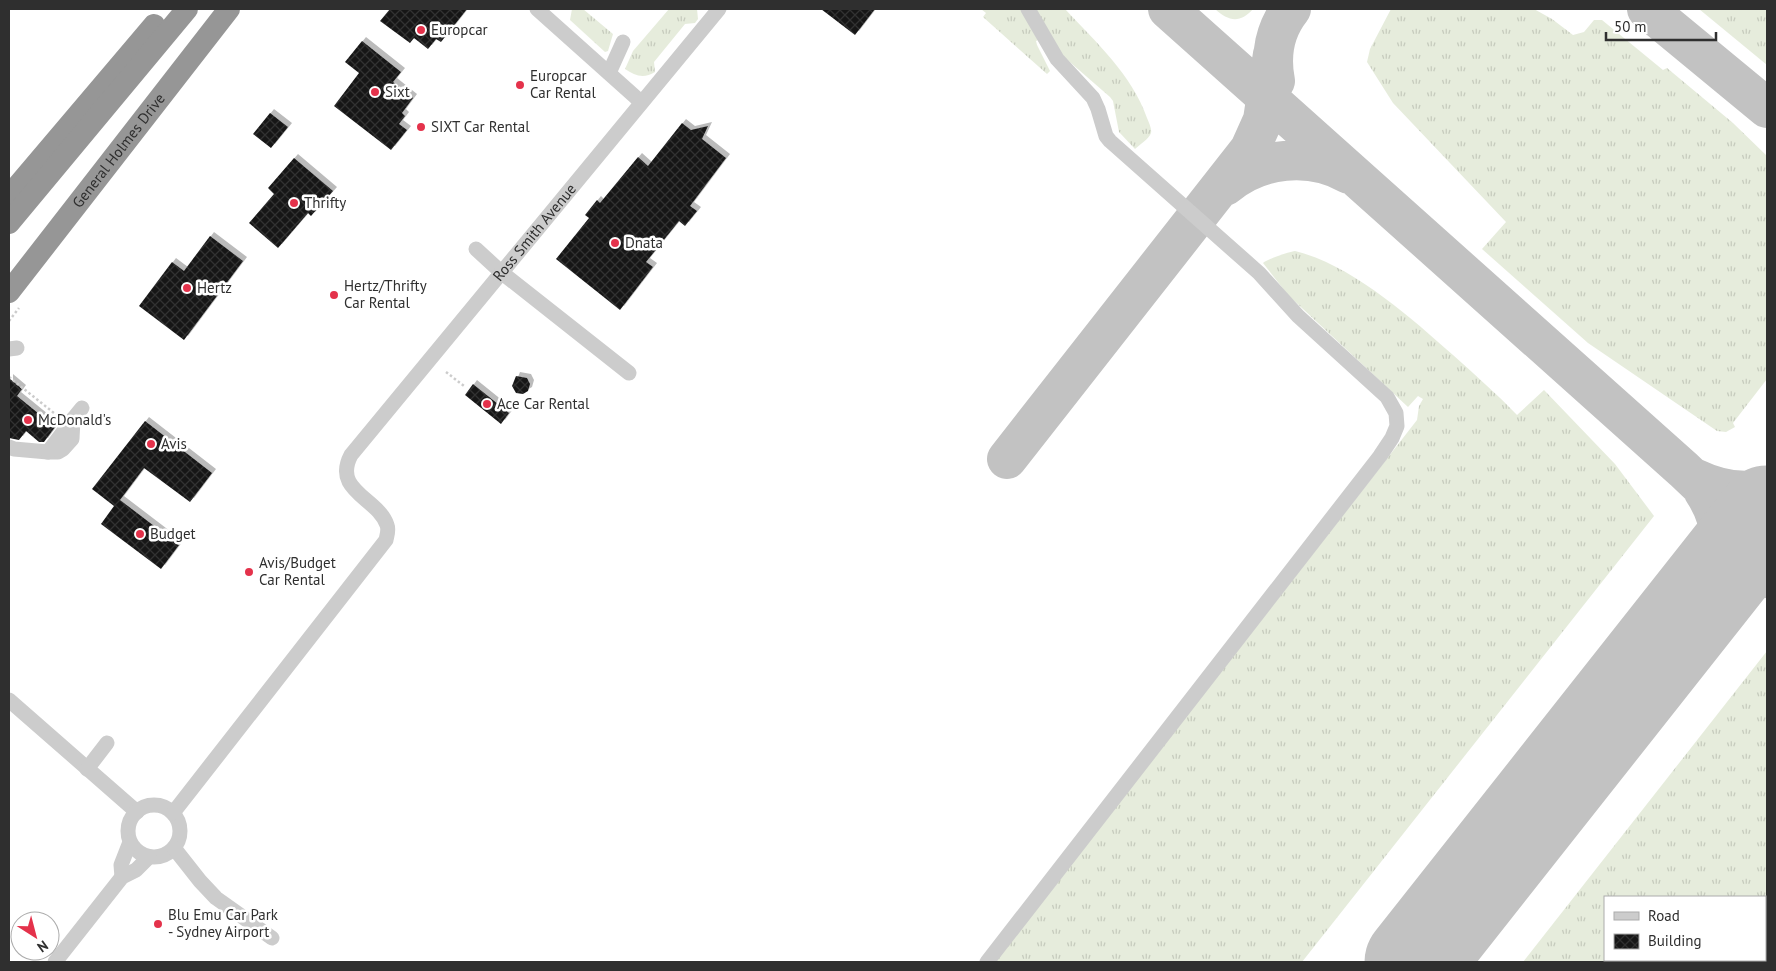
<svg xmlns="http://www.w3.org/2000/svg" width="1776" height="971" font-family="'PT Sans',sans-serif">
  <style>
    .grass { fill: url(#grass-tufts); fill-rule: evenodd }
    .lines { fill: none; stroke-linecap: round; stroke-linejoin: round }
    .taxiway { stroke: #c2c2c2; stroke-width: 40 }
    .runway { stroke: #c2c2c2; stroke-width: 99 }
    .building { fill: url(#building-cross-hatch); filter: url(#shadow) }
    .path { stroke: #ccc; stroke-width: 2.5; stroke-dasharray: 2.5 2.5; stroke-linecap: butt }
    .minor { stroke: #ccc; stroke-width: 15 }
    .highway { stroke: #969696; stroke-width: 22 }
    .poi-dot { fill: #e4324b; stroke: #fff; stroke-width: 2 }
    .labels { text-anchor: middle; stroke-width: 5; stroke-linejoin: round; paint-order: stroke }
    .poi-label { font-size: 15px; fill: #2f2f2f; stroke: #fff; text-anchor: start }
    .street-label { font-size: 15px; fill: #2f2f2f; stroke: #fff }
  </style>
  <defs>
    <pattern id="grass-tufts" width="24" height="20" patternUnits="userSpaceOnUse" patternTransform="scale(1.25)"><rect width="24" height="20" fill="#e6ecdc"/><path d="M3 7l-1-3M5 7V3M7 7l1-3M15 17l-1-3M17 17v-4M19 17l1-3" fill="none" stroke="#c6cbbd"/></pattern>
    <pattern id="building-cross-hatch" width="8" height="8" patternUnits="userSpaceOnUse" patternTransform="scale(1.25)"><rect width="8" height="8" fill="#161616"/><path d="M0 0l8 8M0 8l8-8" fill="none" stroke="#303030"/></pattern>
    <filter id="shadow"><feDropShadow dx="4" dy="-4" stdDeviation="0" flood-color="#0004"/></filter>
  </defs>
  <rect width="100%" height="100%" fill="#fff"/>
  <path class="grass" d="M572 9H583L613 34 608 51 605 52 570 20Z
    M669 9H697L698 19 695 23 685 24 654 62 655 72C644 79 635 76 625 69L633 51Z
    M981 9H1021L1038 40 1036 41 1037 45 1050 71 1047 74 983 17 986 13Z
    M1031 9H1065C1096 42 1132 75 1147 118 1149 123 1152 129 1151 133 1149 139 1139 145 1135 149L1119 132 1113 101 1110 97 1056 50Z
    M1215 9H1253C1240 24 1228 21 1215 9Z
    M1391 9H1534L1552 19 1573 35 1584 32 1594 20H1602L1663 70 1667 68 1733 123 1767 156V379L1733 423 1735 427 1726 432 1717 431 1588 343 1482 249 1506 222 1393 103 1367 62 1370 49Z
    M1699 9H1767V65Z
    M1295 251C1352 265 1410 317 1453 355 1475 375 1497 394 1517 415L1544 390 1615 464 1654 516 1302 962H995L1417 420 1419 406 1423 399 1418 396 1408 407 1288 295 1263 263C1268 259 1288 252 1295 251Z
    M1767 651V962H1523ZM1605 897H1765V960H1605Z"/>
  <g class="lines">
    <path class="taxiway" d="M1168 9 1684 470 1767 549
      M1647 9 1767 108
      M1275 81C1270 55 1275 29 1291 9
      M1225 186C1259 157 1310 152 1349 174
      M1007 459 1250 149 1263 120 1273 54
      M1694 478C1717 489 1741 495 1767 488
      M1698 608C1715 587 1741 578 1767 578
      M1640 672 1708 586C1728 557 1722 519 1704 492"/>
    <path class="runway" d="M1414 962 1767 515"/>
  </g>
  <path class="building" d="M390 9H467L441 42 436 39 428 49 414 38 410 43 380 21Z
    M821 9H875L855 35Z
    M362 41 401 72 393 82 413 98 402 113 405 116 399 124 407 130 391 150 334 106 359 73 345 62Z
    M270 113 288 127 271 148 253 134Z
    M682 123 691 130 708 126 702 139 726 158 690 206 697 211 685 226 679 221 646 262 653 267 620 310 556 259 589 218 585 215 597 200 600 203 638 157 648 166Z
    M294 158 333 191 311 216 308 213 278 248 249 223 274 194 268 188Z
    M210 236 243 261 184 340 139 306 172 262 184 271Z
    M516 376 527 378 530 384 528 391 523 394 516 393 512 386Z
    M9 378 22 389 17 396 55 427 44 442H39L26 431 19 440 9 438Z
    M473 384 509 413 501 424 465 395Z
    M145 421 212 473 190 502 144 468 120 500 179 545 161 569 101 524 114 506 92 489Z"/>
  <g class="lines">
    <path class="path" d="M9 321 19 308
      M446 372 464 386
      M9 377 59 417"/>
    <g class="minor">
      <path d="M537 9 641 102"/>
      <path d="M609 73 623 42"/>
      <path d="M476 249 501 272 629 373"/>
      <path d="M9 349 17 348"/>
      <path d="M9 447 14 449 48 452H58L63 449 72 439 73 419 82 408"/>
      <path d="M48 452 73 419"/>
      <path d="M9 700 137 812"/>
      <path d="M87 769 107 743"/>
      <circle cx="154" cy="831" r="26"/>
      <path id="s1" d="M173 813 386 540C387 535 389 530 387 525 378 498 332 491 351 455L719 9"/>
      <path d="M174 848 200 881 216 898 272 938"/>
      <path d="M122 877 121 865 130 842"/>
      <path d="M55 962 122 877 136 870 149 857"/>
      <path d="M987 962 1380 456 1392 438 1397 426 1396 413 1387 397 1298 316 1259 273 1110 141 1106 136 1098 109 1093 98 1057 59 1028 9"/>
    </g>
    <g class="highway">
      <path d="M9 196 154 25"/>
      <path d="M9 223 187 9"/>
      <path id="s2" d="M9 292 229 9"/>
    </g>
  </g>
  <g class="poi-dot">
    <circle cx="421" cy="30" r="5"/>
    <circle cx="520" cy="85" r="5"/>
    <circle cx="375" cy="92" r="5"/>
    <circle cx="421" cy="127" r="5"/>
    <circle cx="294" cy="203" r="5"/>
    <circle cx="615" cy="243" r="5"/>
    <circle cx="187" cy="288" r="5"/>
    <circle cx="334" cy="295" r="5"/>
    <circle cx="487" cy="404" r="5"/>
    <circle cx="28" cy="420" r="5"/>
    <circle cx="151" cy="444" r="5"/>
    <circle cx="140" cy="534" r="5"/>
    <circle cx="249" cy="572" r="5"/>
    <circle cx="158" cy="924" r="5"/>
  </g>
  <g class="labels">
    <g class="poi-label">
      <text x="431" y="35">Europcar</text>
      <text x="530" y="81">Europcar<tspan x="530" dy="17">Car Rental</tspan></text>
      <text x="385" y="97">Sixt</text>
      <text x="431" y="132">SIXT Car Rental</text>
      <text x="304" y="208">Thrifty</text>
      <text x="625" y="248">Dnata</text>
      <text x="344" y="291">Hertz/Thrifty<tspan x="344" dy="17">Car Rental</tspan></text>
      <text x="197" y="293">Hertz</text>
      <text x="497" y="409">Ace Car Rental</text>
      <text x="38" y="425">McDonald's</text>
      <text x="161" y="449">Avis</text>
      <text x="150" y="539">Budget</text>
      <text x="259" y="568">Avis/Budget<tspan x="259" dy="17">Car Rental</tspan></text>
      <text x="168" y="920">Blu Emu Car Park<tspan x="168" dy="17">- Sydney Airport</tspan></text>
    </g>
    <g class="street-label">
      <text dy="5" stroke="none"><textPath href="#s2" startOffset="179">General Holmes Drive</textPath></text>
      <text dy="5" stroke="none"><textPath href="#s1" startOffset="736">Ross Smith Avenue</textPath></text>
    </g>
  </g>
  <rect width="1776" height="971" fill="none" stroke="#2f2f2f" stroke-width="20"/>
  <rect x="1604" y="896" width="162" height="65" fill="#ffffff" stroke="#acacac"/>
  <rect x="1614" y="912" width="25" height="8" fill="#cccccc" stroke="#acacac"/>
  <text x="1648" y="921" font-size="15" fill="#2f2f2f">Road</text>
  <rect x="1614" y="934" width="25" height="15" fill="url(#building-cross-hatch)" stroke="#acacac"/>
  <text x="1648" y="946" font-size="15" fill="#2f2f2f">Building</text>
  <g transform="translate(35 936) rotate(144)"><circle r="24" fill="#ffffff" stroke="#acacac"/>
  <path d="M0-4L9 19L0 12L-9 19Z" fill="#e4324b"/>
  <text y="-8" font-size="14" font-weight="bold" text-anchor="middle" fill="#2f2f2f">N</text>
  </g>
  <path d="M1606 32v8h110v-8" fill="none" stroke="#2f2f2f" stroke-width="2.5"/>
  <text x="1614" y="32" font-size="15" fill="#2f2f2f" stroke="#ffffff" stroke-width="4" paint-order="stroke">50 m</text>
</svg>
